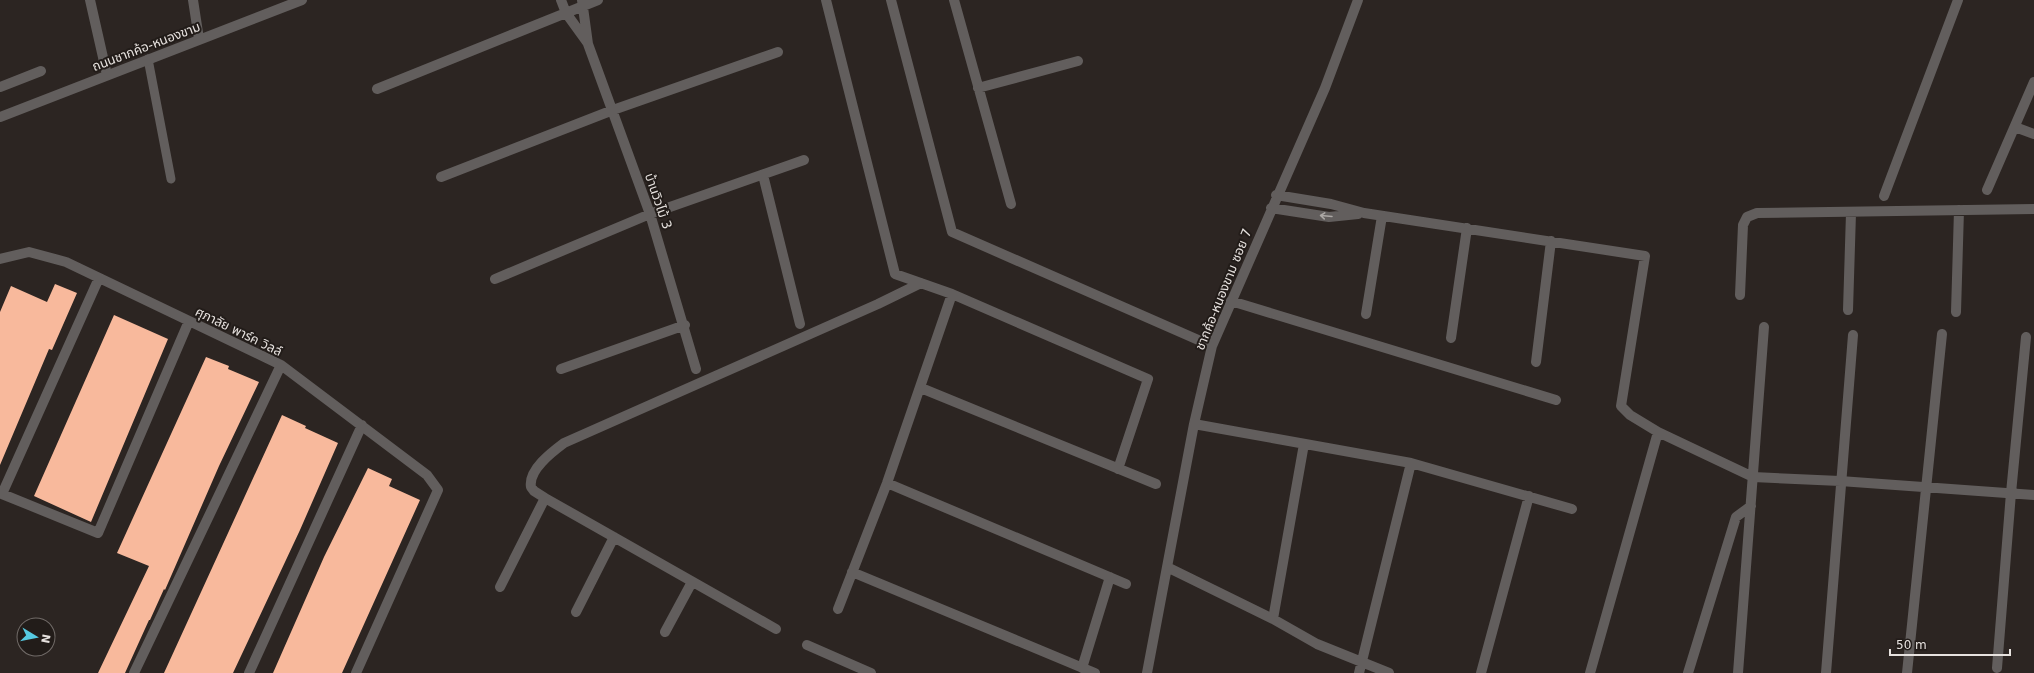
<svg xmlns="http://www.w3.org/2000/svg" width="2034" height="673" font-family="'DejaVu Sans','Noto Sans Thai',sans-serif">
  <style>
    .building { fill: #f8b99c }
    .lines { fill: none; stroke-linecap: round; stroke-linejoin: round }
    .service { stroke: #625e5d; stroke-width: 9 }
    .minor { stroke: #625e5d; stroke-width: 10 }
    .tertiary { stroke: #625e5d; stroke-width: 10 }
    .oneway { stroke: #aba7a4 }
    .labels { text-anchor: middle; stroke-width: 4; stroke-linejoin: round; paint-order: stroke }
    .street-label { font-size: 13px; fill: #e7e2df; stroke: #221c19 }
  </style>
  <rect width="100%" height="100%" fill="#2c2522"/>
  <path class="building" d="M55 284 77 293 52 350 49 349 0 465V312L11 286 47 302Z
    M114 315 168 339 91 522 34 496Z
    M206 357 229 366 228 369 259 382 219 466 165 590 164 589 150 620H149L125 673H98L149 566 117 553Z
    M282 415 306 426 305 428 338 443 300 530 233 673H164Z
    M368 468 392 479 389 486 420 500 342 673H273L324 557Z"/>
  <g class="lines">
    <path class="service" d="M148 59 171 179"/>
    <path class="minor" d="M90 0 107 75
      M193 0 199 39
      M561 0 566 13 587 42
      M582 0 588 44 650 214 696 369
      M826 0 895 274 952 294 1148 379 1118 469
      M891 0 952 232 1212 346
      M954 0 1011 204
      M0 87 41 71
      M978 88 1078 61
      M377 89 598 0
      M2015 127 2034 134
      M763 175 800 324
      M441 177 613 110 778 52
      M1987 190 2034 82
      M1276 195 1331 204 1364 213 1645 256 1621 406 1630 415 1658 432 1753 477 1840 481 2034 495
      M1884 196 1958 0
      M1271 208 1329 217 1358 214
      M0 259 29 252 66 262 281 365 427 475 438 490 356 673
      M99 278 2 494 98 533 189 321
      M495 279 650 214 804 160
      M1740 295 1743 225 1747 217 1757 213 2034 209
      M1231 301 1556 400
      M1848 310 1851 213
      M1956 312 1959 210
      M1366 314 1382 216
      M1451 338 1467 228
      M1536 362 1551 241
      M561 369 685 325
      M921 388 1156 484
      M1194 424 1411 463 1572 509
      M887 483 1126 584
      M1167 567 1273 619 1317 644 1389 673
      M852 572 1095 673
      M500 587 545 498
      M838 609 887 483 952 294
      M576 612 614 537
      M1273 619 1304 444
      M776 629 545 498 534 491 531 487C528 470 552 452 564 443L878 304 921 283
      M665 632 692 582
      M807 645 871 673
      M1082 668 1110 577
      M1997 668 2011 493 2026 337
      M134 673 281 365
      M249 673 362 425
      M1147 673 1194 424 1212 346 1325 88 1358 0
      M1359 673 1411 463
      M1481 673 1529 496
      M1590 673 1658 432
      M1688 673 1736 517 1751 506
      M1738 673 1764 327
      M1826 673 1853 335
      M1907 673 1942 334"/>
    <path class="tertiary" d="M0 117 302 0"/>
  </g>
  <defs><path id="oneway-shaft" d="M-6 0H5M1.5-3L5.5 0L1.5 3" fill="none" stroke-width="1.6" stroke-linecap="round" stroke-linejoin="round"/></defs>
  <use class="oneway" href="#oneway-shaft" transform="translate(1326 216) rotate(-175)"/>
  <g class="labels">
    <g class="street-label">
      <text transform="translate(146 46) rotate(-21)" y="5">ถนนชากค้อ-หนองขาม</text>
      <text transform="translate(659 201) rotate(71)" y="5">บ้านวิวไม้ 3</text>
      <text transform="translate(1223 289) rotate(-68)" y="5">ชากค้อ-หนองขาม ซอย 7</text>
      <text transform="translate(239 331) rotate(26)" y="5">ศุภาลัย พาร์ค วิลล์</text>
    </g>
  </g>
  <g transform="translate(36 637) rotate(100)"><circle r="19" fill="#221c19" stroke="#716b68"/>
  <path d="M0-3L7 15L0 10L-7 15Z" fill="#56c9e1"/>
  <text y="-6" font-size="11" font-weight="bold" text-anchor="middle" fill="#e7e2df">N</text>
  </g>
  <path d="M1890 649v6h120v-6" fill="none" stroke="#e7e2df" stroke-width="2"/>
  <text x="1896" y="649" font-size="12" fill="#e7e2df" stroke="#221c19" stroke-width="3" paint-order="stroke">50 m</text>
</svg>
